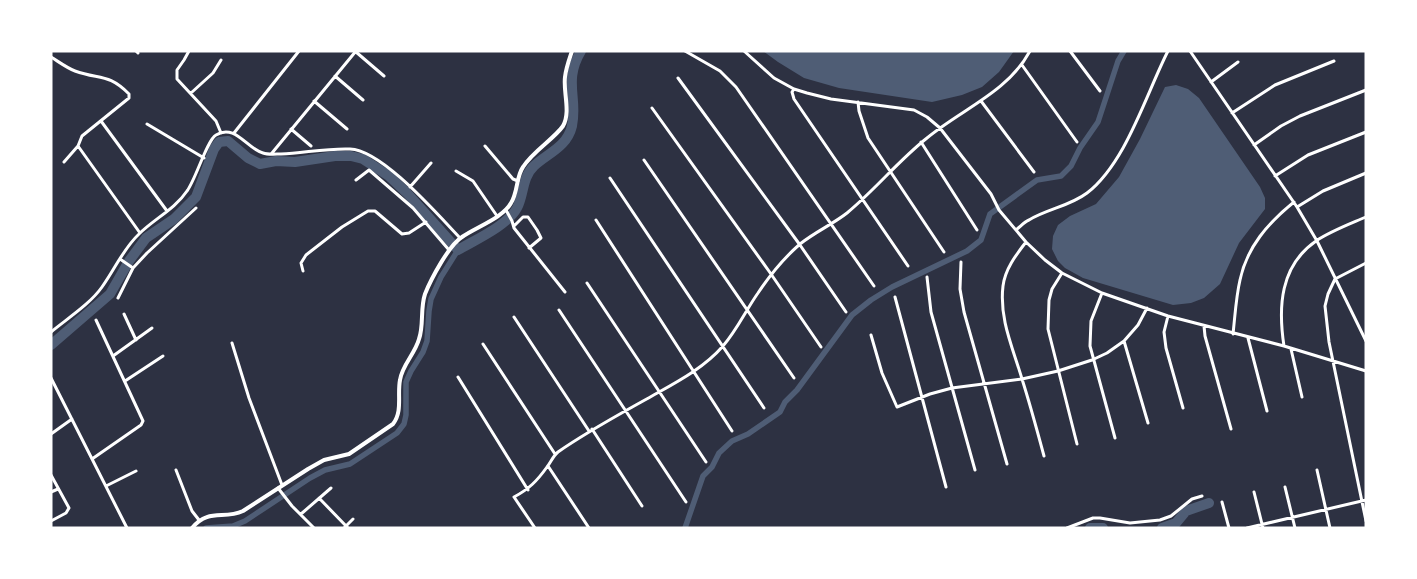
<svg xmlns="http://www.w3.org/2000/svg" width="1417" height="579" font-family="Mulish,sans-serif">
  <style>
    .water { fill: #4f5d75 }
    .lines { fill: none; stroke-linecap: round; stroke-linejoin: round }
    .canal { stroke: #4f5d75; stroke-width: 5.5 }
    .river { stroke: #4f5d75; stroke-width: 10 }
    .minor { stroke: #fff; stroke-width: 3 }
    .tertiary { stroke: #fff; stroke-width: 4 }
  </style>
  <rect width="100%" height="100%" fill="#2d3142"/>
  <path class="water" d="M763 51H1014L999 72 982 87 962 95 932 102 839 88 804 78 778 62Z
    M1176 85 1188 89 1199 98 1260 187 1265 198V209L1239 243 1220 284 1204 298 1191 303 1173 305 1083 278 1065 268 1058 261 1052 249 1053 236 1058 225 1070 216 1096 204 1119 177 1140 139 1165 87Z"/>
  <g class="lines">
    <path class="canal" d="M206 528 233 526 245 521 310 478 325 470 350 464 397 433 404 424 406 415V382L411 371 423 352 427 341 429 311 431 299 441 277 458 250
      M685 528 703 476 712 467 719 453 732 441 748 434 780 412 785 402 797 390 852 315 871 300 892 287 967 251 981 240 990 214 1037 180 1061 176 1071 166 1080 148 1098 122 1118 61 1124 51"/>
    <path class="river" d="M51 345 110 294 129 261 146 238 174 219 196 197 214 149 219 142 228 141 248 158 260 164 276 161 295 162 335 156H351L363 159 389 176 407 193 458 250C475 240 508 225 517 208 524 195 522 177 534 166 548 153 567 147 572 126 578 98 563 81 581 51
      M1090 528H1103
      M1162 528 1176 523 1186 511 1209 503"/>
    <path class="minor" d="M136 51 138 53
      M189 51 184 60 177 70V79L216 121 221 133
      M685 51 720 71 736 87 874 286
      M744 51 774 78 794 89 807 93 831 99 914 110 927 117 940 128 991 194 999 210 1026 242 1045 260 1062 273 1102 293 1168 316 1284 346 1366 371
      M1070 51 1100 91
      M1190 51 1297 207 1317 241 1366 341
      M356 52 384 76
      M51 57C59 62 67 68 75 71 100 80 108 73 129 94V98L82 136 78 146 64 162
      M1022 65 1077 142
      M335 76 363 100
      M678 78 800 245 846 312
      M1211 82 1238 62
      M794 89 792 92 794 99 908 266
      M191 93 213 73 221 60
      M314 101 347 129
      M981 101 1034 172
      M858 102 859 111 868 138 944 252
      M652 108 771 274 821 347
      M1232 113 1275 85 1334 61
      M101 121 167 211
      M147 124 204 158
      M291 129 311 146
      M234 133 299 51
      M921 142 977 230
      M1254 145 1281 126 1300 116 1366 90
      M78 146 140 233
      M485 146 513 179 518 181
      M272 153 356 51
      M644 160 794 378
      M456 171 473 181 497 216
      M1275 176 1308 155 1366 132
      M610 178 764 408
      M356 180 369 170 413 208 449 250
      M410 187 431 163
      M1297 207 1323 191 1366 173
      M506 210 512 221 514 228 565 292
      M596 220 732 431
      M514 226 523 217H528L537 230 541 238 529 248
      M1017 229C1021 226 1024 222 1029 220 1047 209 1070 206 1087 193 1126 163 1146 94 1168 51
      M1026 242C1016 255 1005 269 1003 286 999 319 1013 348 1022 379 1030 404 1037 430 1044 456
      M120 259 133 268 147 253 196 208
      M961 262 960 289 964 312 1007 464
      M1366 263 1335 279 1328 294 1325 306 1329 342 1366 521
      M303 271 301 263 306 255 342 227 368 211H375L402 234 409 233 426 222
      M1062 273 1052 289 1049 300 1048 329 1077 444
      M927 277 931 312 975 470
      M587 283 706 462
      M1102 293 1091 321 1090 346 1115 438
      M895 297 946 487
      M118 298 133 268
      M559 310 686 502
      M124 314 136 340
      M1168 316 1164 332 1166 348 1183 408
      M514 317 589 431
      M1204 326 1205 336 1231 429
      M51 332C68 318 90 304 102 287 115 269 123 249 139 234 154 219 175 209 187 191 196 179 207 140 216 135 235 123 247 149 263 153 268 155 276 154 281 154 304 153 327 148 350 149 382 150 437 214 460 238
      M1233 334C1235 316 1236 297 1240 280 1247 247 1268 223 1294 202
      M871 335 882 373 897 407 930 394 952 388 1022 379 1058 371 1092 360 1107 353 1124 341 1138 325 1147 308
      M1248 338 1267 411
      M1124 341 1148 423
      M232 343 249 398 282 485
      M483 344 555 454
      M1284 346C1278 307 1280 266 1316 241 1331 231 1350 224 1366 217
      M1291 349 1302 397
      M113 356 152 328
      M458 377 528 490
      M51 378 127 528
      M125 381 163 356
      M592 429 642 506
      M51 434 72 419
      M92 459 141 425 143 421 96 320
      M548 466 589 528
      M176 470 192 511 199 520
      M1317 470 1330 528
      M51 475 69 508 66 513 51 521
      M106 486 136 471
      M1285 487 1295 528
      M278 488 292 506 314 528
      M51 492 58 489
      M1254 492 1263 528
      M319 498 348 528
      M1222 502 1229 528
      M301 514 331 488
      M344 528 353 519
      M535 528 514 497C529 489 537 481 547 467 551 462 553 456 558 452 588 431 620 414 652 396 677 382 704 368 723 346 737 330 746 310 758 293 770 275 784 258 800 244 815 232 833 224 847 213 876 189 898 161 927 138 962 109 1008 92 1030 51
      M1067 528 1093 518H1100L1130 523 1160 520 1171 516 1192 499 1202 496
      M1247 528 1366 500"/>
    <path class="tertiary" d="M192 528C209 508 223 520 243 511L308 469 324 460 349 454 393 424C403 411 397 395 400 380 402 365 415 354 419 339 424 325 420 309 425 294 431 279 449 245 462 237 476 227 503 218 511 203 518 192 516 177 523 167 533 151 554 139 563 126 571 112 563 92 565 77 566 68 569 60 572 51"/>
  </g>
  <rect width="1417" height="579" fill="none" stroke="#ffffff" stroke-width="105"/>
</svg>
